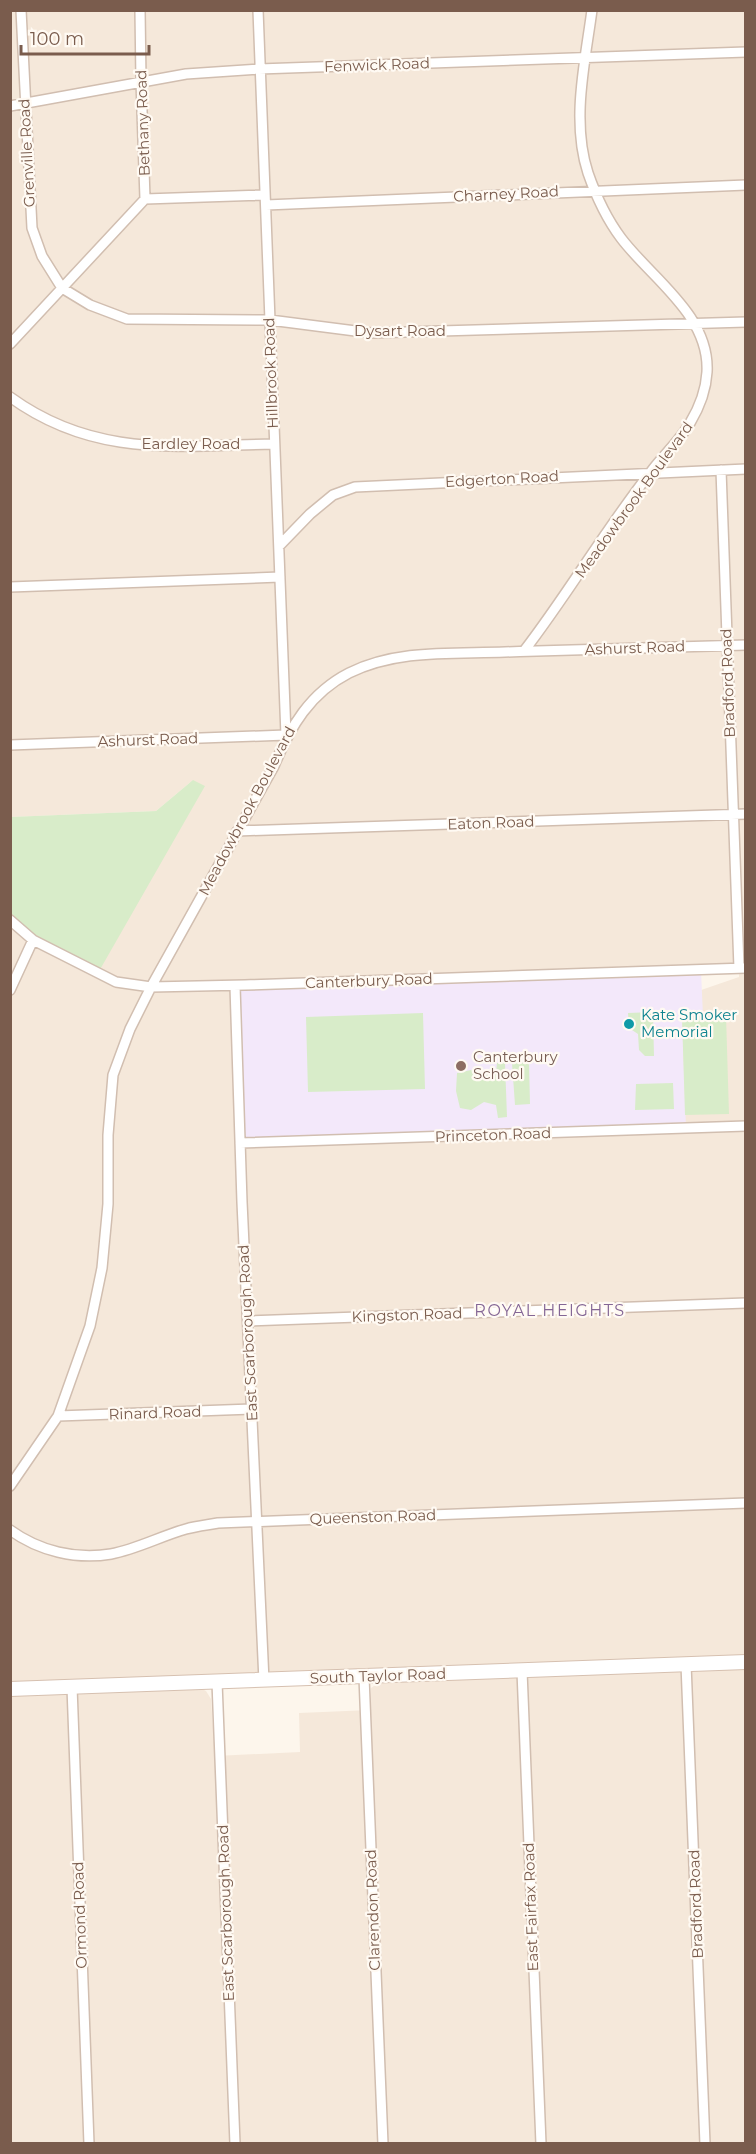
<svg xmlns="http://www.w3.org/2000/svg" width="756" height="2154" font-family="Montserrat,sans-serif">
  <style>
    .residential { fill: #f5e8da; fill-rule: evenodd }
    .education { fill: #f3e8fa }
    .green { fill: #d8ecc9 }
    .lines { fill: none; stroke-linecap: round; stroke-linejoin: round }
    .minor-casing { stroke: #d1beb0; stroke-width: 12 }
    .secondary-casing { stroke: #d6c0b0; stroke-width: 16 }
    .minor { stroke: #fff; stroke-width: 9 }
    .secondary { stroke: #fff; stroke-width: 14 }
    .culture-dot { fill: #0f9aa8; stroke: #fffaf3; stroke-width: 2 }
    .education-dot { fill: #8d6e63; stroke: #fffaf3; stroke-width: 2 }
    .labels { text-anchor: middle; stroke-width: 4.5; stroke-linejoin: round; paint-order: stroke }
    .street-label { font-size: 15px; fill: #7a5c4d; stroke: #fffaf3 }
    .culture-label { font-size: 15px; fill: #0d838f; stroke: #fffaf3; text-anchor: start }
    .education-label { font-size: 15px; fill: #785e54; stroke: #fffaf3; text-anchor: start }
    .neighbourhood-label { font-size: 16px; letter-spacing: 1.5px; fill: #846695; stroke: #fffaf3 }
  </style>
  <rect width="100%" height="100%" fill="#fdf6ec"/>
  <path class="residential" d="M10 11H745V1657L11 1684V920L33 940 193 780 156 811 11 817ZM744 963 739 968V977L236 1150 235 986 455 978Z
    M745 1667V2143H11L10 1695 200 1688 206 1691 211 1699 215 1756 300 1752 299 1713 370 1710 371 1688 380 1682Z"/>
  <path class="education" d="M701 971 703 1016 682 1017 686 1128 240 1143 235 986Z"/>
  <path class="green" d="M193 780 205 786 98 973 33 940 11 920 10 817 156 811Z
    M653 1012 654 1056H645L639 1050 638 1034 629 1028 628 1013Z
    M423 1013 425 1089 308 1092 306 1017Z
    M726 1015 729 1114 685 1115 682 1016Z
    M529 1062 530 1104 515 1105 512 1063Z
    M497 1063H505L507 1117 498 1118 496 1105 484 1102 471 1110 460 1108 456 1091 457 1073 471 1070 483 1076 496 1072Z
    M673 1083 674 1109 635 1110 636 1084Z"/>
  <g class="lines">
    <defs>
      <path id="minor" d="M21 10 32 228 42 256 62 288 90 305 127 319 270 320 371 333 746 322
        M140 10 141 81 145 199
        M258 10 286 735
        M10 106 186 74 259 69 746 52
        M266 205 746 185
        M10 344 145 199 265 195
        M10 397C94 458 176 446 273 444
        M721 470 739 968
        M279 546 310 514 333 495 355 487 746 469
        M10 587 280 577
        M524 651C568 594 605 530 650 473 662 456 679 442 690 423 699 408 706 390 707 372 710 315 651 278 621 238 606 218 596 196 588 173 571 121 585 63 592 10
        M10 745 286 735
        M237 831 746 814
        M10 920 33 940 116 982 151 987 245 985 746 968
        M235 986 242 1202 264 1681
        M10 990 33 940
        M240 1143 746 1126
        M248 1321 746 1303
        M58 1416 252 1409
        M10 1486 58 1416 90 1326 102 1268 108 1204V1135L113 1075 130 1029 151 987 274 766C290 727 310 693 349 673 397 649 453 654 505 652 585 649 665 648 746 645
        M10 1530C39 1551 76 1560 111 1554 137 1549 161 1536 186 1529 196 1526 207 1525 218 1523L746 1503
        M686 1664 705 2144
        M522 1671 541 2144
        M364 1677 383 2144
        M217 1682 235 2144
        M72 1687 89 2144"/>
      <path id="secondary" d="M10 1689 746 1662"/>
    </defs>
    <use href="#minor" class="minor-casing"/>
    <use href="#secondary" class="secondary-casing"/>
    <use href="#minor" class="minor"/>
    <use href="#secondary" class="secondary"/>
  </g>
  <circle class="culture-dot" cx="629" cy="1024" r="6"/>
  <circle class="education-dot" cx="461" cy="1066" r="6"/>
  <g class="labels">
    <g class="street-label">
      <text transform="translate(377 65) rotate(-2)" y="5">Fenwick Road</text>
      <text transform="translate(143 123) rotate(-92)" y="5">Bethany Road</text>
      <text transform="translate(27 153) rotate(-93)" y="5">Grenville Road</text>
      <text transform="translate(506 194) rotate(-3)" y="5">Charney Road</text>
      <text x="400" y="336">Dysart Road</text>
      <text transform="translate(271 373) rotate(-92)" y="5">Hillbrook Road</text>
      <text x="191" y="449">Eardley Road</text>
      <text transform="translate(502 479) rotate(-3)" y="5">Edgerton Road</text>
      <text transform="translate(634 500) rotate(-54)" y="5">Meadowbrook Boulevard</text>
      <text transform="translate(635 648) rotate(-2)" y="5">Ashurst Road</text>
      <text transform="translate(728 683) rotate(-92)" y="5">Bradford Road</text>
      <text transform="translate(148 740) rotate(-2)" y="5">Ashurst Road</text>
      <text transform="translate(247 811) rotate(-62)" y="5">Meadowbrook Boulevard</text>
      <text transform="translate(491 823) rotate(-2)" y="5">Eaton Road</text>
      <text transform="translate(369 981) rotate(-2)" y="5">Canterbury Road</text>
      <text transform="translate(493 1135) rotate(-2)" y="5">Princeton Road</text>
      <text transform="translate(407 1315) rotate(-2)" y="5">Kingston Road</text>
      <text transform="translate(248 1333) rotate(-93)" y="5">East Scarborough Road</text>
      <text transform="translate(155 1413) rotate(-2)" y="5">Rinard Road</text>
      <text transform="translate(373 1517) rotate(-2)" y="5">Queenston Road</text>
      <text transform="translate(378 1676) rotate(-2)" y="5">South Taylor Road</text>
      <text transform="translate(696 1904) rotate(-92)" y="5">Bradford Road</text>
      <text transform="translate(531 1907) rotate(-92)" y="5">East Fairfax Road</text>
      <text transform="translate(373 1910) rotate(-92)" y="5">Clarendon Road</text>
      <text transform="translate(226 1913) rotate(-92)" y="5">East Scarborough Road</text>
      <text transform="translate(80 1915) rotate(-92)" y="5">Ormond Road</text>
    </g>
    <g class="culture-label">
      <text x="641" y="1020">Kate Smoker<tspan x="641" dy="17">Memorial</tspan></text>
    </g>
    <g class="education-label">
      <text x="473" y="1062">Canterbury<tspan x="473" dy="17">School</tspan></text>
    </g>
    <g class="neighbourhood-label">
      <text x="550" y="1316">ROYAL HEIGHTS</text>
    </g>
  </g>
  <rect width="756" height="2154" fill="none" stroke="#7a5c4d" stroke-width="24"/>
  <path d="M21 45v9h128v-9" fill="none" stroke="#7a5c4d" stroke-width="3"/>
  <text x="30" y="45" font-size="18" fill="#7a5c4d" stroke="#fffaf3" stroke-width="4.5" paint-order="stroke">100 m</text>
</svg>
